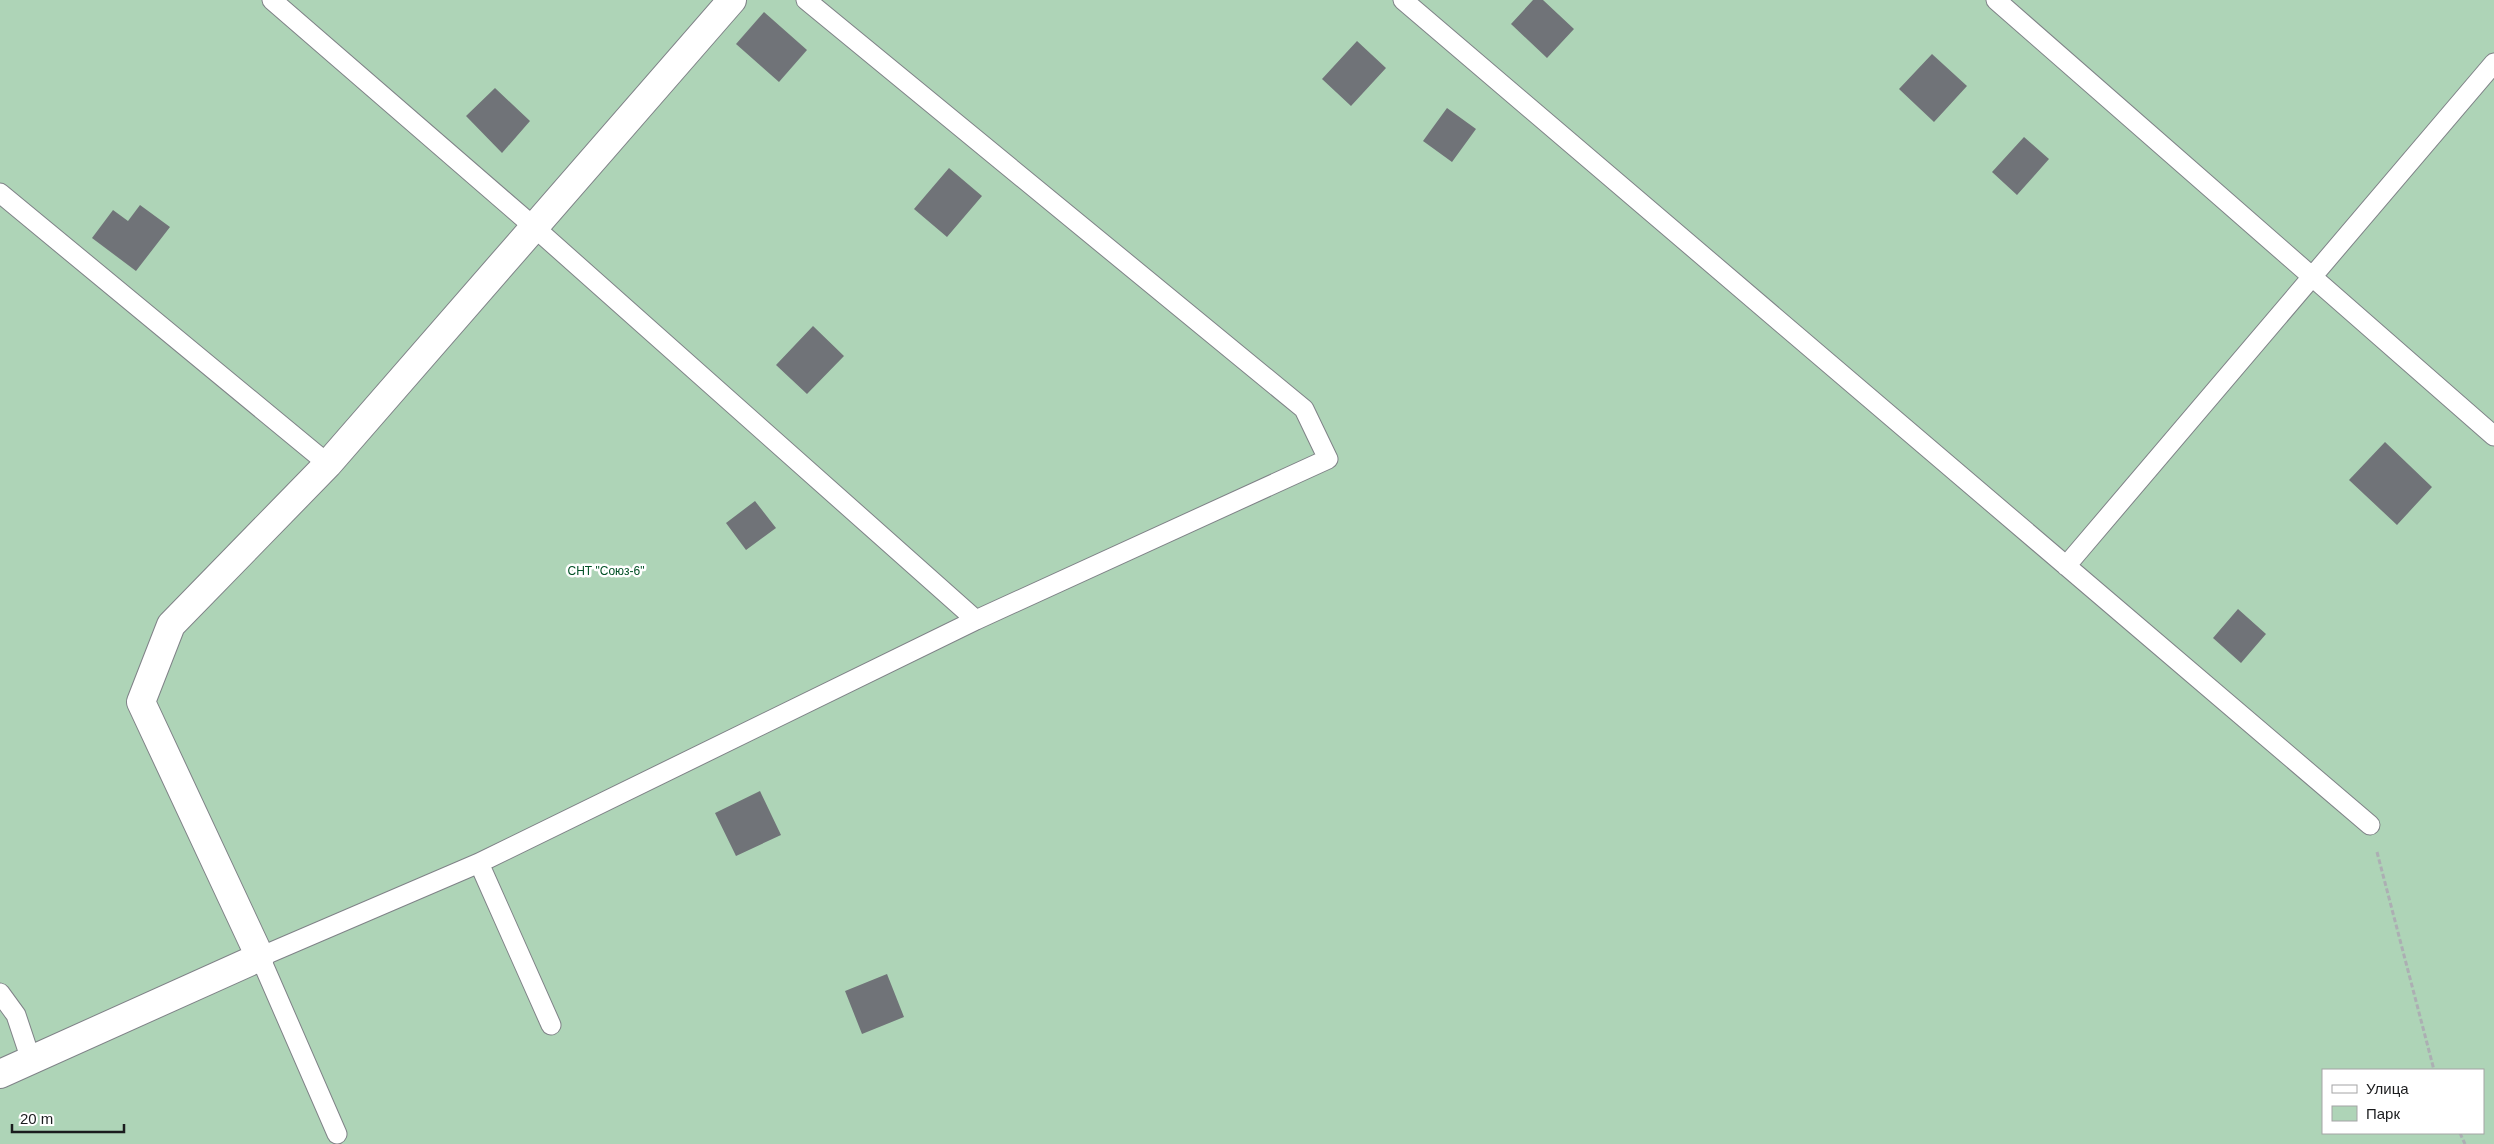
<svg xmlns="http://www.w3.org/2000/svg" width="2494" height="1144" font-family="Arial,sans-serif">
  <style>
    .green { fill: #aed4b7; fill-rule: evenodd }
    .building { fill: #707378 }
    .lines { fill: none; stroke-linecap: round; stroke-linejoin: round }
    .lane-casing { stroke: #7f8287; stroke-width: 21 }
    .street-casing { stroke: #7f8287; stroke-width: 30 }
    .path { stroke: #acafb3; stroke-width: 3; stroke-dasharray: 5 2.5; stroke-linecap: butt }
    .lane { stroke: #fff; stroke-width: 19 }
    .street { stroke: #fff; stroke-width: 28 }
    .labels { text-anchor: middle; stroke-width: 5; stroke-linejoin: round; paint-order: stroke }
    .park-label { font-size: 12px; fill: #025126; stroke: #fff }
  </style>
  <rect width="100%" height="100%" fill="#f3f7fc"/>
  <path class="green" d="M0 0H2494V1144H0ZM2323 1070H2483V1133H2323Z"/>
  <path class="building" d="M1533 0H1543L1574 29 1547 58 1511 24Z
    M764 12 807 50 779 82 736 44Z
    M1357 41 1386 68 1351 106 1322 79Z
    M1932 54 1967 86 1934 122 1899 89Z
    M495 88 530 121 502 153 466 116Z
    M1447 108 1476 129 1452 162 1423 141Z
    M2024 137 2049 159 2017 195 1992 172Z
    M949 168 982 196 947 237 914 209Z
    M140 205 170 227 136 271 92 238 113 210 128 221Z
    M813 326 844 356 807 394 776 365Z
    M2385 442 2432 487 2397 525 2349 480Z
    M755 501 776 528 746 550 726 523Z
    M2238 609 2266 634 2241 663 2213 638Z
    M760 791 781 835 736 856 715 813Z
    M887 974 904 1017 862 1034 845 991Z"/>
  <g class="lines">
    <defs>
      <path id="lane" d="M272 0 534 227 976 620
        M1403 0 2370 825
        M1996 0 2494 436
        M0 193 328 464
        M2066 566 2494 63
        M479 863 551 1025
        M0 993 16 1015 31 1060
        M337 1134 260 957 479 863 976 620 1328 459 1304 409 806 0"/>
      <path id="street" d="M0 1074 260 957 141 702 171 625 328 464 732 0"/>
    </defs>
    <use href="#lane" class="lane-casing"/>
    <use href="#street" class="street-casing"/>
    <path class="path" d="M2377 852 2434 1070
      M2460 1133 2465 1144"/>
    <use href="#lane" class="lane"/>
    <use href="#street" class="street"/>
  </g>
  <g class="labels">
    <g class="park-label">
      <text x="606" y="575">СНТ "Союз-6"</text>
    </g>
  </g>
  <rect x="2322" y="1069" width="162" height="65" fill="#ffffff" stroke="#a4a4a5"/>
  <rect x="2332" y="1085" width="25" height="8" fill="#ffffff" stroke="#a4a4a5"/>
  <text x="2366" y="1094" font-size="15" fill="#1b1c1e">Улица</text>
  <rect x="2332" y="1106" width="25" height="15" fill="#aed4b7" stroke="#a4a4a5"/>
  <text x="2366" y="1119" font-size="15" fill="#1b1c1e">Парк</text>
  <path d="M12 1124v8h112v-8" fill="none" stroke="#1b1c1e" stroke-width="2.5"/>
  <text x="20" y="1124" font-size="15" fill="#1b1c1e" stroke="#ffffff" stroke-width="4" paint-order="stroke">20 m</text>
</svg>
